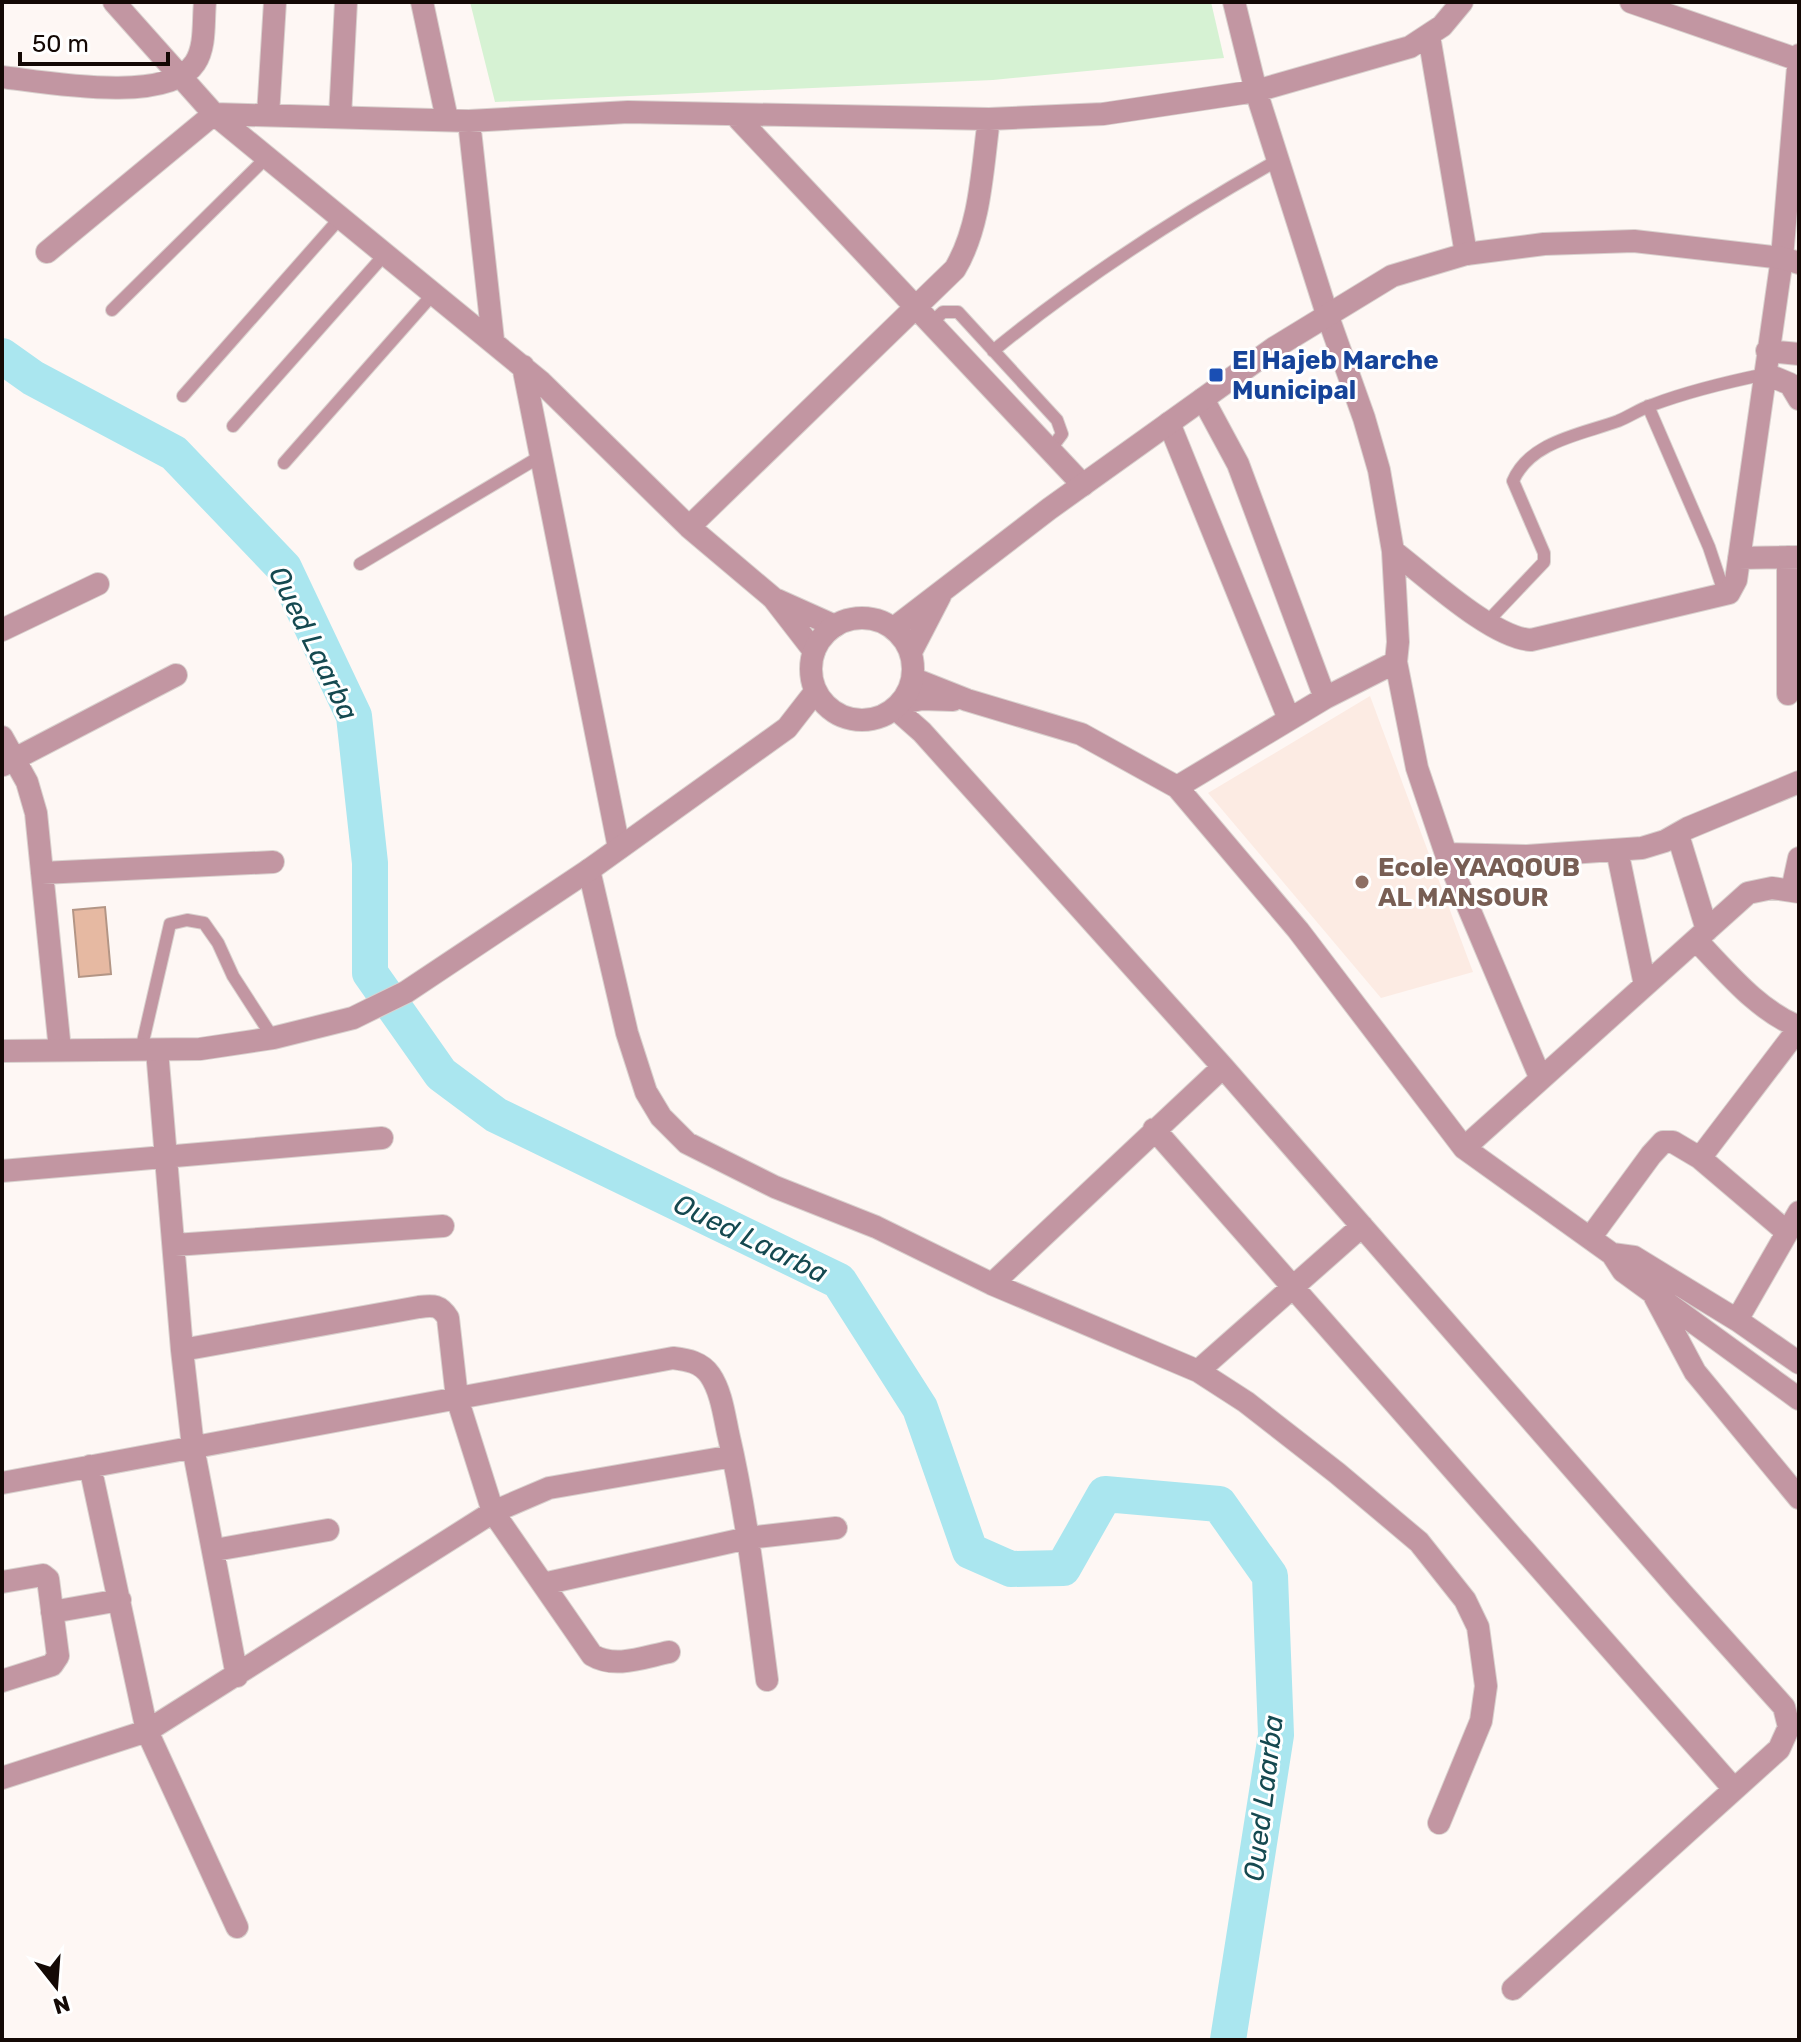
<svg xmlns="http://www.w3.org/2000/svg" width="1801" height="2042" font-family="Rubik,sans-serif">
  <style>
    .built { fill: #fcebe3 }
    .green { fill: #d6f2d3 }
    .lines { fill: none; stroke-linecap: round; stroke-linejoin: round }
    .river { stroke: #aae6ef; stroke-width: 36 }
    .building { fill: #e6b9a2; stroke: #b39585; stroke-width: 2 }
    .service-casing { stroke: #d9d1ce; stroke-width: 14 }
    .minor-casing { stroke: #d9d1ce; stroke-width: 24 }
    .tertiary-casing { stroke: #d9d1ce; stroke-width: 24 }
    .service { stroke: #c296a2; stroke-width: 12 }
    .minor { stroke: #c296a2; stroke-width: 22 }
    .tertiary { stroke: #c296a2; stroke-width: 22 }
    .transit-dot { fill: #1a4fb4; stroke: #fff; stroke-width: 3 }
    .education-dot { fill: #8d6e63; stroke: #fff; stroke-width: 3 }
    .labels { text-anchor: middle; stroke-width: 6; stroke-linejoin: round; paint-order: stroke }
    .transit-label { font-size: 26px; font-weight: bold; fill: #164399; stroke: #fff; text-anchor: start }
    .education-label { font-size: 26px; font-weight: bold; fill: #785e54; stroke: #fff; text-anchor: start }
    .water-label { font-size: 28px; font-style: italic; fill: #154950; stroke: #fff }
  </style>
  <rect width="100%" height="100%" fill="#fef7f4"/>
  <path class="built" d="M1370 696 1473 972 1381 998 1208 793Z"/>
  <path class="green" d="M470 2H1211L1224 58 993 80 495 102Z"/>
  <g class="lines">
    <path class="river" d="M2 356 33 378 174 453 284 568 354 716 370 863V973L441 1074 496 1115 839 1281 920 1408 970 1551 1011 1569 1063 1568 1105 1494 1219 1504 1270 1576 1276 1735 1228 2040"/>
  </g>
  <path class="building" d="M105 907 111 974 79 977 73 910Z"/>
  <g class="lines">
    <defs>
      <path id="service" d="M112 310 267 157
        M931 323 943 312H958L1057 420 1062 434 1050 450
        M993 351C1083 277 1177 217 1278 160
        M183 396 341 217
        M1648 406 1709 547 1725 595
        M233 426 386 253
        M284 463 434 293
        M360 564 541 456
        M1487 622 1544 562V553L1513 481C1530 441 1583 434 1618 421 1630 416 1640 409 1652 405 1689 391 1727 382 1766 374
        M141 1050 170 924 187 920 204 923 218 943 233 976 273 1038"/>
      <path id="minor" d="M114 2 214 114 541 382 689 527 773 598 814 651
        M422 2 447 119
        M1631 2 1799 60
        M1429 36 1466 254
        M2 77C45 82 168 105 195 63 206 47 203 21 205 2
        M268 115 275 2
        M735 115 1083 485
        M340 117 346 2
        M469 121 493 340
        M47 252 214 114 469 121 628 112 989 119 1103 114 1256 91 1410 47 1442 26 1462 2
        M1767 351 1799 354
        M523 366 619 848
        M1766 374 1790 384 1799 399
        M1203 399 1238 464 1325 698
        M1169 423 1289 719
        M689 527 955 269C981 225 982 169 989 119
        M1393 551C1426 576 1492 638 1531 640L1729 593 1736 580 1782 258 1799 55
        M1739 558 1799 557
        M777 600 835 626
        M2 630 98 584
        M1396 662 1417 768 1446 854 1540 1077
        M914 679 967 700 1081 734 1177 787 1298 930 1464 1148 1612 1254 1623 1271 1799 1399
        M1788 694V557
        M902 703 922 699 953 700
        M896 709 922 732 1223 1067 1681 1592 1784 1707 1789 1727 1779 1749 1513 1989
        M2 737 27 782 36 813 60 1050
        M3 765 176 675
        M1177 787 1325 698 1396 662 1398 642 1393 551 1379 470 1364 418 1327 314 1256 91 1234 2
        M1678 835 1707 930
        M1617 850 1645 985
        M1446 854 1527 856 1642 848 1665 841 1688 828 1799 782
        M589 870 627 1033 646 1092 661 1117 687 1143 775 1187 876 1227 992 1284 1198 1371 1246 1402 1337 1473 1419 1542 1465 1600 1478 1627 1486 1686 1481 1721 1439 1823
        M42 873 273 862
        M1792 890 1799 858
        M1696 940C1727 972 1757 1010 1799 1027
        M157 1050 182 1350 193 1447 237 1676
        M1154 1129 1734 1789
        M1464 1148 1748 893 1772 888 1799 892
        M2 1171 382 1138
        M1787 1232 1700 1158 1799 1028
        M1590 1238 1651 1155 1663 1142H1673L1700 1158
        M175 1245 443 1226
        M1612 1254 1634 1257 1737 1320 1799 1363
        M992 1284 1223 1067
        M1655 1297 1695 1372 1799 1498
        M1737 1320 1799 1212
        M182 1350 419 1307C434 1305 440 1305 448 1318L457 1398 493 1512 592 1655C615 1669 644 1657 669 1652
        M1198 1371 1362 1226
        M90 1466 147 1731 237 1927
        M2 1483 673 1358C688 1360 701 1362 710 1375 721 1391 724 1414 728 1433 747 1514 756 1598 767 1680
        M215 1550 328 1530
        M2 1582 43 1575 48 1579 58 1656 52 1665 2 1681
        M543 1584 748 1538 836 1528
        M52 1612 120 1600
        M2 1778 147 1731 493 1512 549 1488 733 1456"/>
      <path id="tertiary" d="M811 669a51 51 0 1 1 102 0a51 51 0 1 1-102 0Z
        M894 628 1049 509 1274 348 1392 276 1466 254 1544 244 1634 241 1782 258 1799 263
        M911 652 940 596
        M2 1051 200 1049 273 1038 353 1018 406 992 589 870 787 728 815 692"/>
    </defs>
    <use href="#service" class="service-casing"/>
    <use href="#minor" class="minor-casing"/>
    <use href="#tertiary" class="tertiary-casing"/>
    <use href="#service" class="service"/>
    <use href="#minor" class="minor"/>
    <use href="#tertiary" class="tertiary"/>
  </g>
  <rect class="transit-dot" x="1208" y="367" width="16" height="16" rx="4"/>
  <circle class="education-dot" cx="1362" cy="882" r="8"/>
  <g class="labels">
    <g class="transit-label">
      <text x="1232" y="369">El Hajeb Marche<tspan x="1232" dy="30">Municipal</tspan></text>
    </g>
    <g class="education-label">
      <text x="1378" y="876">Ecole YAAQOUB<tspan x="1378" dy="30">AL MANSOUR</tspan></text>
    </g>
    <g class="water-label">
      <text transform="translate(314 643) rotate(64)" y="10">Oued Laarba</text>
      <text transform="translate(751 1238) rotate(26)" y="10">Oued Laarba</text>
      <text transform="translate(1263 1798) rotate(-83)" y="10">Oued Laarba</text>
    </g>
  </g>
  <rect width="1801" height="2042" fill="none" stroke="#140905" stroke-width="8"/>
  <g transform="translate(56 1986) rotate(163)" stroke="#ffffff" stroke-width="6" paint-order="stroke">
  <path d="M0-6L14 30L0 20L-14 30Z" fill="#140905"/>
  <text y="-12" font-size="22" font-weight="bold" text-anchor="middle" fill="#140905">N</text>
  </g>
  <path d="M20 52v12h148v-12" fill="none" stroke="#140905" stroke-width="4"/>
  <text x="32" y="52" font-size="24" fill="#140905" stroke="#ffffff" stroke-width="6" paint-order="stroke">50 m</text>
</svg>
